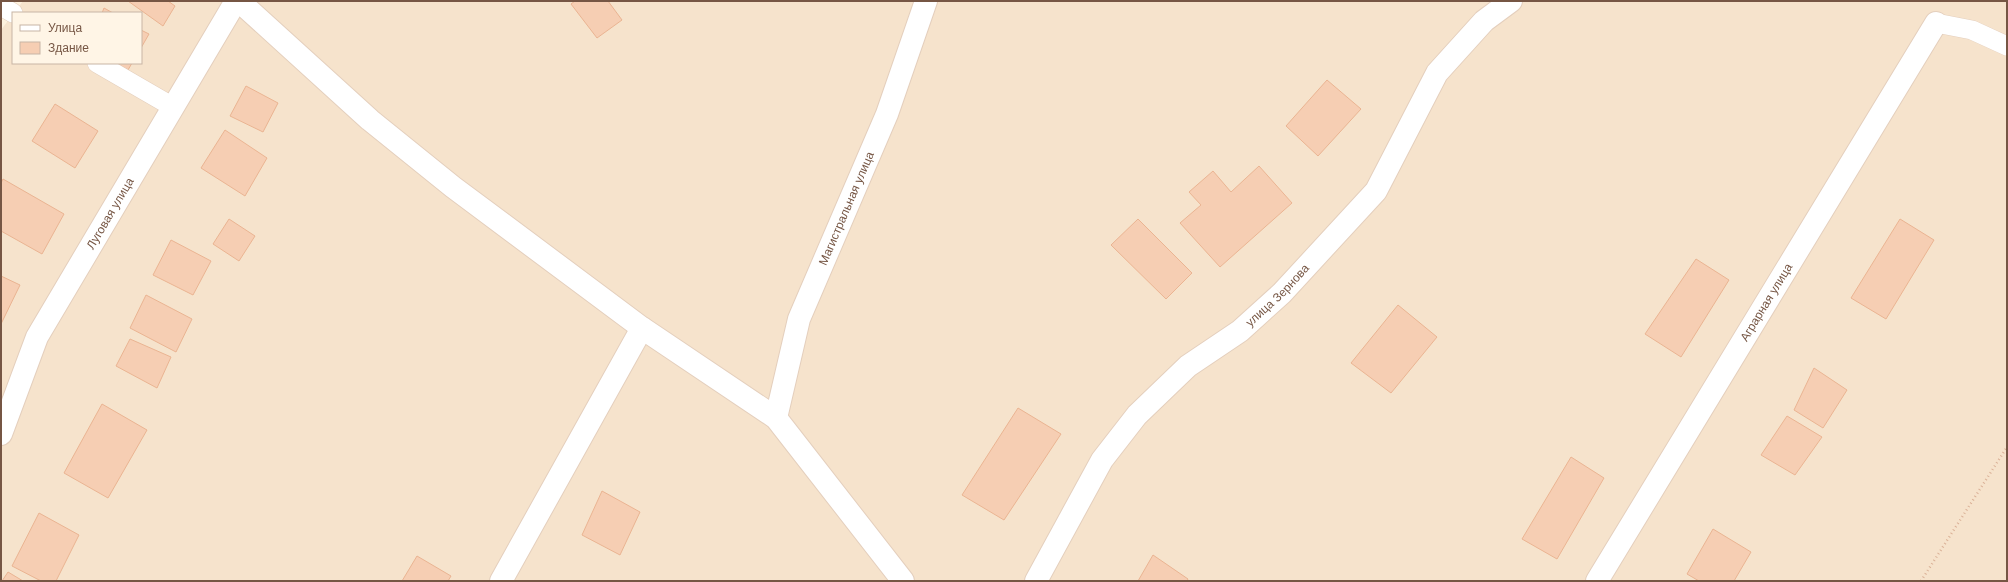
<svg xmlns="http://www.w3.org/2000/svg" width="2008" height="582" font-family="Arial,sans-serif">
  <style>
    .residential { fill: #f6e3cc }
    .building { fill: #f6ceb3; stroke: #eab492 }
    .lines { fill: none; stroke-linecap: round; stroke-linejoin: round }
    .service-casing { stroke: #e4cfbd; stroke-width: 20 }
    .minor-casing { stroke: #e4cfbd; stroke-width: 24 }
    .path { stroke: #dab197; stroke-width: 2.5; stroke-dasharray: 1 3; stroke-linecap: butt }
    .service { stroke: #fff; stroke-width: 19 }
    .minor { stroke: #fff; stroke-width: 22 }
    .labels { text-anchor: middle; stroke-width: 3; stroke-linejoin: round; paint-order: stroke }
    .street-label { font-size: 12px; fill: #765644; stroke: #fff5e6 }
  </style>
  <rect width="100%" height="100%" fill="#fef2de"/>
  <path class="residential" d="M23 1H2007V581H1V30L13 14V63H141V13H14Z"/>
  <path class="building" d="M128 1H168L175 6 163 26Z
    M575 1H608L622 20 597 38 571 4Z
    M104 8 113 13H102Z
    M141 30 149 34 141 48Z
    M116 63H132L128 70Z
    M1327 80 1361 109 1318 156 1286 126Z
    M246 86 278 103 263 132 230 116Z
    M55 104 98 131 75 168 32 141Z
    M225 130 267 158 245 196 201 168Z
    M1259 166 1292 203 1220 267 1180 223 1201 205 1189 192 1213 171 1231 192Z
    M3 179 64 214 42 254 1 231V183Z
    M229 219 255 236 239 261 213 244Z
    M1138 219 1192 273 1166 299 1111 245Z
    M1900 219 1934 240 1886 319 1851 298Z
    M171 240 211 261 193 295 153 275Z
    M1696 259 1729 280 1681 357 1645 334Z
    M1 276 20 285 1 324Z
    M146 295 192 319 176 352 130 328Z
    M1398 305 1437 337 1391 393 1351 363Z
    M130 339 171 357 157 388 116 366Z
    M1814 368 1847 390 1823 428 1794 410Z
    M102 404 147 430 108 498 64 473Z
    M1018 408 1061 434 1004 520 962 495Z
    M1787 416 1822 437 1795 475 1761 455Z
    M1571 457 1604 478 1557 559 1522 539Z
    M602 491 640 512 620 555 582 535Z
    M39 513 79 535 56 581H41L12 566Z
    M1713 529 1751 552 1734 581H1699L1687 574Z
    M1153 555 1188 579 1187 581H1138Z
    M417 556 451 576 448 581H402Z
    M8 572 23 581H2Z"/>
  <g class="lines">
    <defs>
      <path id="service" d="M1 6 13 13
        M1936 23 1972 30 2007 46
        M97 63 173 107"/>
      <g id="minor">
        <path d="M239 1 370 120 453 187 642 328 776 418 903 581"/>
        <path id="s1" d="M776 418 799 319 887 114 926 1"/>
        <path id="s2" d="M1 434 37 337 236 1"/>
        <path d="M501 581 642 328"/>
        <path id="s3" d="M1036 581 1102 460 1137 415 1188 366 1240 331 1282 293 1376 191 1437 73 1484 21 1511 1"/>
        <path id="s4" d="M1597 581 1936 23"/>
      </g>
    </defs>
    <use href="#service" class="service-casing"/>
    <use href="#minor" class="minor-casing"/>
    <path class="path" d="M1921 581 2007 447"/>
    <use href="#service" class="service"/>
    <use href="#minor" class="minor"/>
  </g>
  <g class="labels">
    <g class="street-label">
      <text dy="4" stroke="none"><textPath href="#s1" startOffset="222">Магистральная улица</textPath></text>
      <text dy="4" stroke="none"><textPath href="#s2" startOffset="247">Луговая улица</textPath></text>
      <text dy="4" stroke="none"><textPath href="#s3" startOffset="380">улица Зернова</textPath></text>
      <text dy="4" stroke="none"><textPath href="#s4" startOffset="326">Аграрная улица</textPath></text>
    </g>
  </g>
  <rect width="2008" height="582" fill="none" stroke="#765644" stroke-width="4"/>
  <rect x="12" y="12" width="130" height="52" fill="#fff5e6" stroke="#c8b5a5"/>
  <rect x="20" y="25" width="20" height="6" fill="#ffffff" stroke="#c8b5a5"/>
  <text x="48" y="32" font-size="12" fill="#765644">Улица</text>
  <rect x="20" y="42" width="20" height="12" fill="#f6ceb3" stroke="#c8b5a5"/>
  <text x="48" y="52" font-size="12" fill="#765644">Здание</text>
</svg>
